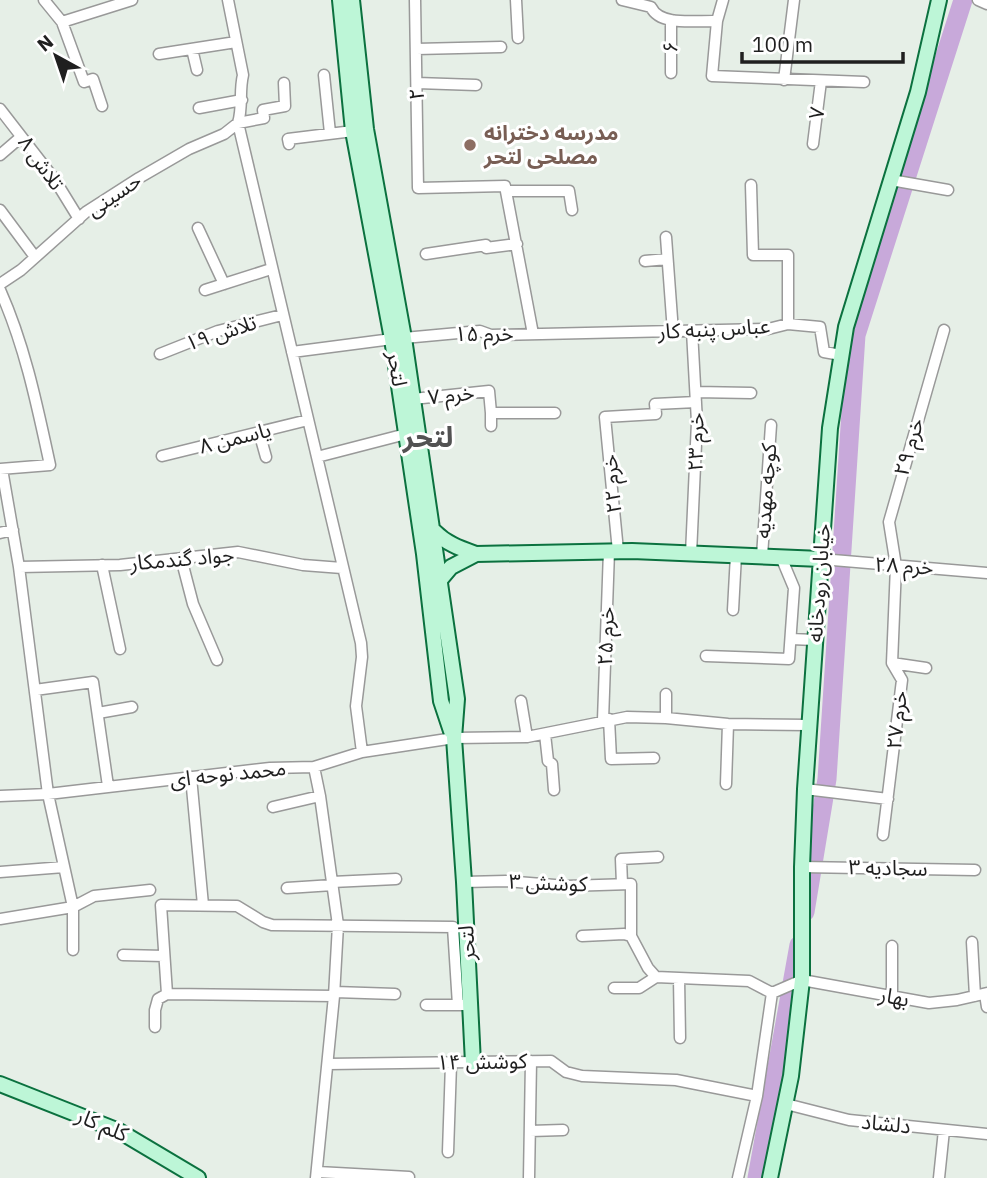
<svg xmlns="http://www.w3.org/2000/svg" width="987" height="1178" font-family="'IBM Plex Sans','Noto Sans Arabic',sans-serif">
  <style>
    .lines { fill: none; stroke-linecap: round; stroke-linejoin: round }
    .river { stroke: #c8a9da; stroke-width: 19 }
    .street-casing { stroke: #999; stroke-width: 13 }
    .secondary-casing { stroke: #0b713f; stroke-width: 18 }
    .street { stroke: #fff; stroke-width: 10 }
    .secondary { stroke: #bdf6d7; stroke-width: 14 }
    .education-dot { fill: #8d6e63; stroke: #fff; stroke-width: 2.5 }
    .labels { text-anchor: middle; stroke-width: 6; stroke-linejoin: round; paint-order: stroke }
    .street-label { font-size: 21px; fill: #1f1f1f; stroke: #fff }
    .education-label { font-size: 21px; font-weight: bold; fill: #785e54; stroke: #fff; text-anchor: start }
    .district-label { font-size: 28px; font-weight: bold; fill: #525252; stroke: #fff }
  </style>
  <rect width="100%" height="100%" fill="#e6efe7"/>
  <g class="lines">
    <path class="river" d="M805 912 827 779 856 335 963 0
      M757 1178 799 945"/>
    <defs>
      <path id="street" d="M44 0 62 22
        M228 0 243 75C239 91 243 107 238 123L361 643 362 657 356 706 362 752
        M415 0 418 188 505 186 533 334
        M516 0 518 38
        M622 0 651 7C660 27 697 20 717 21L723 0
        M978 0 987 4
        M671 20V73
        M717 21 712 76 864 82
        M192 49 197 70
        M416 49 501 47
        M159 54 236 42
        M324 75 330 133
        M784 80 794 0
        M417 83 476 85
        M102 106 93 79 84 82 62 22 132 0
        M199 108 242 100
        M0 109 55 180 79 219
        M289 144 288 139 353 131
        M813 144 821 81
        M0 155 21 137
        M891 180 948 190
        M751 185 753 255H788V324
        M506 191H569L572 210
        M0 210 35 257
        M198 228 224 284
        M666 237 673 332
        M426 254 486 245V248L517 244
        M645 261 667 259
        M0 284 21 270 86 212 139 178 189 149 224 134 238 123 264 118 263 110 285 106 284 83
        M0 290C25 346 37 405 50 465L0 469
        M205 290 271 269
        M404 338 480 331 491 335 768 329 788 324 820 327 824 352 841 355
        M292 352 392 339
        M160 354 218 331 282 315
        M696 392 751 393
        M413 399 489 391 491 413H555
        M491 413V426
        M259 432 266 457
        M162 456 308 420
        M317 457 406 434
        M2 469 19 567 48 794 73 907V950
        M0 533 13 530
        M618 551 605 417 656 414 655 404 696 402
        M691 554 697 422 692 331
        M762 556 771 425
        M181 558 193 604 217 660
        M821 559 987 573
        M102 565 120 649
        M19 567 120 565 238 552 303 565 342 568
        M733 610 736 555
        M791 639 815 640
        M706 656 789 659 794 588 781 557
        M892 663 926 668
        M35 690 93 682 108 786
        M521 701 527 737
        M98 713 132 707
        M666 718V694
        M609 719 611 759 654 758
        M603 720 609 551
        M545 734 548 761 552 764 554 790
        M314 767 320 796 338 925 334 996 316 1178
        M191 777 203 905
        M726 784 728 724
        M805 789 888 799
        M0 796 48 794 270 768 314 767 362 752 454 738 527 737 627 717 666 718 728 724 808 725
        M273 807 320 796
        M883 835 902 680 892 663 896 566 889 522 944 330
        M802 867 975 870
        M0 872 64 867
        M332 882 396 879
        M464 882 506 881 567 886 631 884V936L648 968 656 977 749 981 772 993
        M622 884 621 859 658 857
        M287 888 333 885
        M0 919 73 907 94 896 150 890
        M582 936 624 934 631 936
        M972 942 975 996
        M892 946V997
        M123 955 164 956
        M679 978 680 1038
        M614 988H639L656 977
        M335 992 395 994
        M985 994 987 1007
        M334 996 167 994 161 905 237 906 263 922 272 925 453 927 458 1005
        M426 1005H464
        M155 1027V1010L158 999 167 994
        M328 1064 551 1061 566 1072 582 1076 676 1080 757 1096
        M786 1104 849 1120 987 1134
        M530 1131 563 1130
        M448 1152 451 1064
        M318 1172 409 1177
        M529 1178 531 1061
        M738 1178 757 1096 772 993 802 980 929 1003 957 1000 987 993
        M939 1178 944 1130"/>
      <path id="secondary" d="M340 0 353 131 392 339 424 554 441 701 451 731
        M352 0 366 129 404 338 457 699 454 738 464 882 473 1063
        M434 531C447 544 459 548 476 554
        M440 580 451 567 476 554 632 551 821 559
        M0 1084 119 1131 198 1178
        M770 1178 791 1076 802 980V867L805 789 830 428 846 327 918 92 939 0"/>
    </defs>
    <use href="#street" class="street-casing"/>
    <use href="#secondary" class="secondary-casing"/>
    <use href="#street" class="street"/>
    <use href="#secondary" class="secondary"/>
  </g>
  <circle class="education-dot" cx="470" cy="145" r="7"/>
  <g class="labels">
    <g class="street-label">
      <text transform="translate(671 47) rotate(-90)" y="7">۶</text>
      <text transform="translate(417 94) rotate(-91)" y="7">۲</text>
      <text transform="translate(817 113) rotate(-82)" y="7">۷</text>
      <text transform="translate(41 163) rotate(54)" y="7">تلاش ۸</text>
      <text transform="translate(114 195) rotate(-34)" y="7">حسینی</text>
      <text transform="translate(714 329) rotate(-3)" y="7">عباس پنبه کار</text>
      <text transform="translate(221 333) rotate(-18)" y="7">تلاش ۱۹</text>
      <text x="484" y="341">خرم ۱۵</text>
      <text transform="translate(397 369) rotate(81)" y="7">لتحر</text>
      <text transform="translate(451 395) rotate(-6)" y="7">خرم ۷</text>
      <text transform="translate(235 438) rotate(-14)" y="7">یاسمن ۸</text>
      <text transform="translate(696 442) rotate(-89)" y="7">خرم ۲۳</text>
      <text transform="translate(909 447) rotate(-74)" y="7">خرم ۲۹</text>
      <text transform="translate(612 484) rotate(-95)" y="7">خرم ۲۲</text>
      <text transform="translate(766 491) rotate(-86)" y="7">کوچه مهدیه</text>
      <text transform="translate(182 559) rotate(-5)" y="7">جواد گندمکار</text>
      <text transform="translate(904 566) rotate(3)" y="7">خرم ۲۸</text>
      <text transform="translate(819 583) rotate(-86)" y="7">خیابان رودخانه</text>
      <text transform="translate(606 636) rotate(-88)" y="7">خرم ۲۵</text>
      <text transform="translate(897 720) rotate(-84)" y="7">خرم ۲۷</text>
      <text transform="translate(228 774) rotate(-6)" y="7">محمد نوحه ای</text>
      <text transform="translate(888 868) rotate(1)" y="7">سجادیه ۳</text>
      <text transform="translate(548 883) rotate(2)" y="7">کوشش ۳</text>
      <text transform="translate(467 943) rotate(-93)" y="7">لتحر</text>
      <text transform="translate(894 997) rotate(11)" y="7">بهار</text>
      <text transform="translate(482 1062) rotate(-1)" y="7">کوشش ۱۴</text>
      <text transform="translate(886 1124) rotate(6)" y="7">دلشاد</text>
      <text transform="translate(102 1125) rotate(23)" y="7">کلم کار</text>
    </g>
    <g class="education-label">
      <text x="484" y="140">مدرسه دخترانه<tspan x="484" dy="24">مصلحی لتحر</tspan></text>
    </g>
    <g class="district-label">
      <text x="428" y="447">لتحر</text>
    </g>
  </g>
  <g transform="translate(56 56) rotate(320)" stroke="#ffffff" stroke-width="5" paint-order="stroke">
  <path d="M0-5L12 26L0 18L-12 26Z" fill="#1f1f1f"/>
  <text y="-10" font-size="19" font-weight="bold" text-anchor="middle" fill="#1f1f1f">N</text>
  </g>
  <path d="M742 52v10h161v-10" fill="none" stroke="#1f1f1f" stroke-width="3.5"/>
  <text x="752" y="52" font-size="21" fill="#1f1f1f" stroke="#ffffff" stroke-width="5" paint-order="stroke">100 m</text>
</svg>
